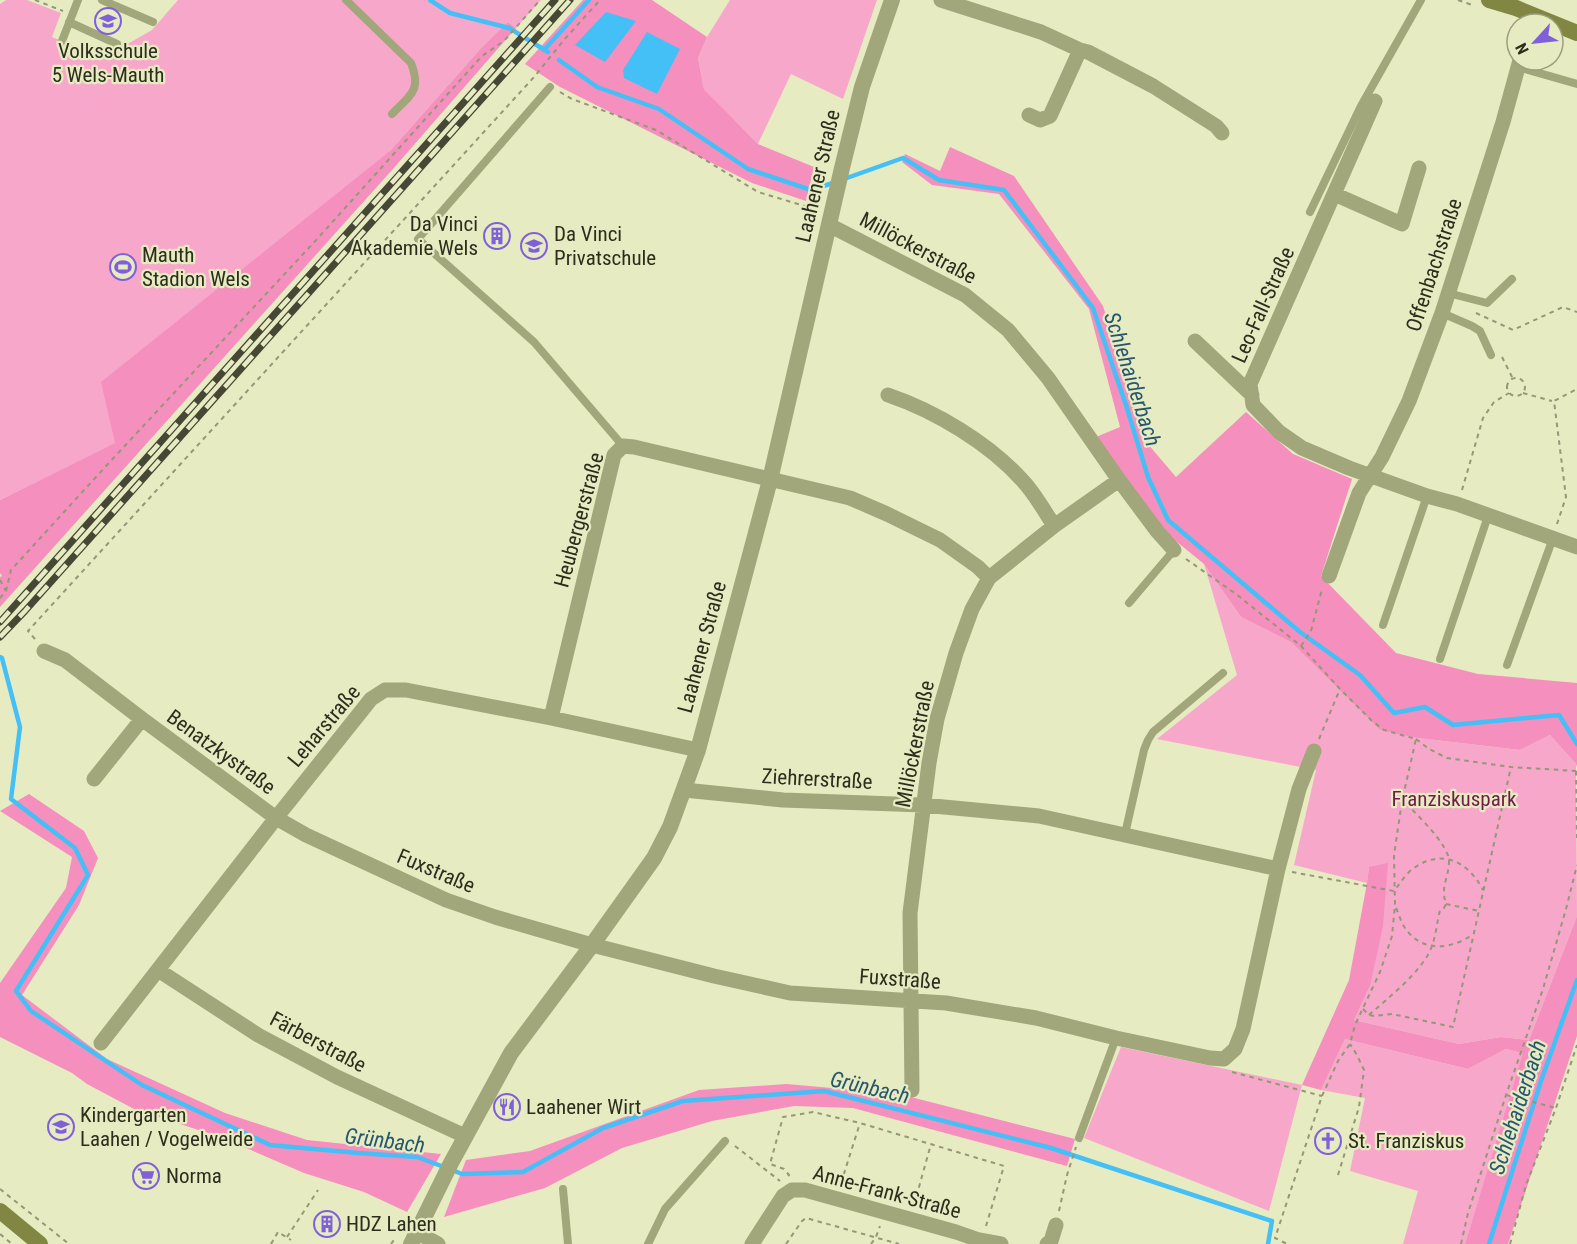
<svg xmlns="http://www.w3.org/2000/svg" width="1577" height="1244" font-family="'Roboto Condensed',sans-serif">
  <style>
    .green { fill: #f7a8ca }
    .forest { fill: #f48fbe }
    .water { fill: #44c0f7 }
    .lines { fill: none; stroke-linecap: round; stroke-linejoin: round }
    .stream { stroke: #44c0f7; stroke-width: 4.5 }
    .path { stroke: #949778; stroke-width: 2; stroke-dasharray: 4.5 4.5; stroke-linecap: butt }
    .service { stroke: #a2a67b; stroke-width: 8 }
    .minor { stroke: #a2a67b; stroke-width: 15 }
    .tertiary { stroke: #a2a67b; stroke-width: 16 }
    .secondary { stroke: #828643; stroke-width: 16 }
    .rail-casing { stroke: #464734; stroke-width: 7 }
    .rail { stroke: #e7ebc1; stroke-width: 4.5; stroke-dasharray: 14; stroke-linecap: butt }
    .labels { text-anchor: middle; stroke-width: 4.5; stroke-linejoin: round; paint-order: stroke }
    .poi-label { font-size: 21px; fill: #2c2d1d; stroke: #e7ebc1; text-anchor: start }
    .street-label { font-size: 21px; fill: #2c2d1d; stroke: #e7ebc1 }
    .park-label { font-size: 21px; fill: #721a4a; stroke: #e7ebc1 }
    .water-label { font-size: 22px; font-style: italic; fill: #26576e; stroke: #e7ebc1 }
  </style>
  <rect width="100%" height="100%" fill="#e7ebc1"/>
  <path class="green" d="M6 0H27L61 13 52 37 103 58 152 30 178 0H541L516 28 508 22 482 47 390 151 116 443 0 500V4Z
    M730 0H877L843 99 791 74 758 144 704 89 698 58 707 37Z
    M1204 564 1241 617 1291 642 1380 730 1410 737 1520 750 1550 735 1576 764 1577 916 1529 1040 1501 1037 1459 1044 1354 1020 1370 986 1369 867 1367 883 1294 865 1316 770 1157 739 1237 675Z
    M1345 1039 1468 1069 1506 1049 1524 1053 1465 1244H1403L1418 1191 1350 1171 1365 1098 1321 1090Z
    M1121 1047 1302 1085 1269 1211 1084 1138Z"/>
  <path class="forest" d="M583 0H652L707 37 698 58 704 89 758 144 814 167 806 201 752 183 560 87 525 64Z
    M508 22 516 28 392 170 0 607V577L2 576 0 573V500L115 443 101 382 390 151 482 47Z
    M950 147 1014 176 1103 306 1147 443 1176 477 1246 412 1293 454 1352 479 1321 576 1396 653 1478 674 1577 683V767L1576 764 1550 735 1520 750 1410 737 1380 730 1291 642 1241 617 1204 564 1171 537 1121 477 1096 437 1120 427 1089 309 999 194 932 185 902 162 905 154 940 171Z
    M29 794 84 831 98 858 79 905 22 995 107 1059 225 1113 307 1140 441 1154 407 1212 364 1192 304 1173 223 1138 134 1109 87 1084 72 1073 0 1037V983L66 888 72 857 0 811Z
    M1388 863 1383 926 1370 986 1354 1020 1459 1044 1501 1037 1529 1040 1577 916V1036L1508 1244H1465L1523 1053 1506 1049 1468 1069 1345 1039 1321 1090 1302 1085 1349 980 1367 883 1369 867Z
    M787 1084 899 1094 1075 1139 1067 1166 853 1108 794 1106 712 1121 622 1148 545 1188 444 1217 466 1160 530 1151 699 1090Z"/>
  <path class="water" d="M606 12 636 21 605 62 575 45Z
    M647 32 680 49 657 94 624 78 623 70Z"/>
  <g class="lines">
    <path class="stream" d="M430 0 450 13 509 28 548 52
      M544 50 589 0
      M559 60 597 87 659 109 748 169 811 190 836 182
      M844 179 903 158 939 180 1004 190 1093 308 1126 405 1148 477 1168 520 1300 632 1360 675 1394 713 1425 707 1453 725 1559 715 1577 744
      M0 657 2 658 20 727 11 799 75 848 88 875 16 991 31 1011 142 1085 270 1145 358 1153 417 1157 444 1167
      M452 1170 462 1174 523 1172 603 1128 683 1101 824 1091 1051 1148 1272 1221 1268 1244
      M1489 1244 1541 1081 1577 980"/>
    <path class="path" d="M35 0 63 11
      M1458 0 1475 6
      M560 92 572 99 656 130 758 192 818 210
      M1476 313 1513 330 1563 307 1577 312
      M1502 357 1513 379
      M1507 387a9 9 0 1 1 18 0a9 9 0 1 1-18 0Z
      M1523 393 1552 401
      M1462 490 1483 418 1494 402 1509 393
      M1557 524 1566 497 1554 401 1577 389
      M1186 559 1236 594 1301 646 1340 689 1372 721 1384 730 1416 739 1402 801 1394 855 1395 905 1392 936 1380 972 1355 1025 1350 1044 1338 1061 1322 1096 1275 1238 1287 1244
      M0 580 6 591
      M0 598 6 591 11 570 107 465 318 238 482 56 504 41 540 0
      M35 639 28 631 535 76 563 41 600 0
      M1301 646 1311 631 1322 589
      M1319 739 1340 689
      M1416 739 1429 749 1447 758 1511 767 1577 771
      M1576 771 1577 838
      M1292 872 1394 891C1399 885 1403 878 1409 872 1438 847 1467 859 1483 890
      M1446 904 1479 911
      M1396 908C1400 917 1402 926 1409 933 1426 953 1455 948 1473 934
      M1363 1009 1369 1015 1374 1016 1392 1014 1453 1027 1511 767
      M1369 1015C1389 997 1423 971 1432 946 1436 935 1437 922 1440 910L1444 908 1446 904C1440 886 1449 878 1449 861 1449 845 1415 812 1403 801
      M1232 1072 1322 1096
      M1506 1095 1556 1108
      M735 1146 780 1181
      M1338 1175 1359 1107 1364 1070 1357 1055 1350 1044
      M788 1176 789 1175 784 1169 770 1164 783 1117 813 1112 860 1123 1004 1166 986 1226
      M841 1183 860 1123
      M0 1189 69 1244
      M914 1205 931 1144
      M1059 1211 1067 1175 1076 1147
      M0 1234 12 1244
      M287 1237 318 1190
      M271 1244 278 1232 291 1240
      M391 1244 396 1237
      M786 1244 802 1221 806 1218 899 1244
      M871 1244 876 1237 880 1226
      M1461 1244 1468 1213 1506 1095 1543 989 1566 909 1577 865
      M1510 1244 1526 1185 1556 1108 1577 1045"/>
    <path class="service" d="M102 0 153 22
      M346 0 411 63C422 91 410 95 392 114
      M69 22 117 44
      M62 41 78 0
      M1518 67 1577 84
      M550 87 418 239 534 342 623 446
      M1310 212 1361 106 1421 0
      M1448 293 1487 303 1512 279
      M1442 313 1472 326 1480 331 1491 355
      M1129 603 1174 550
      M1383 625 1427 496
      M1440 659 1488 516
      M1507 665 1553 538
      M1125 834 1144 750 1148 740 1153 732 1223 673
      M1079 1138 1116 1038
      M563 1189 568 1244
      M648 1244 665 1209 725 1141"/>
    <path class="minor" d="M941 0 1041 32 1080 50 1088 52 1153 86 1216 126 1222 133
      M1375 101 1250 384 1253 405 1279 432 1302 448 1349 468 1427 496 1457 504 1577 547
      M1029 115 1040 120 1050 116 1080 50
      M1334 194 1402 224 1419 168
      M829 225 965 295 1008 330 1048 378 1119 480 1157 531 1174 550
      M1195 341 1252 395
      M888 395C935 411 989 443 1023 481 1035 494 1044 510 1054 526
      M1329 576 1359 493 1382 457 1409 401 1442 313 1503 122 1520 60
      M44 651 65 660 142 719 276 818 306 835 446 900 495 917 592 945 714 976 790 993 946 1003 1036 1018 1116 1038 1210 1058 1224 1059 1235 1049 1243 1029 1278 869 1299 789 1314 751
      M551 718 614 455 623 446 634 447 850 498 887 514 940 540 978 567 989 578
      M94 779 142 719
      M684 790 783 800 923 805 1039 816 1278 869
      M158 970 258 1035 337 1077 465 1136
      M101 1043 276 818 371 699 385 690H406L551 718 698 750
      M912 1090 910 913 929 763 937 719 956 653 972 609 989 578 1054 526 1119 480
      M417 1232 438 1244
      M752 1244 783 1196 792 1190H805L956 1232 979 1240 1001 1244
      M1047 1244 1051 1241 1056 1225"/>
    <path class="tertiary" d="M411 1244 451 1163 511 1053 592 945 654 858 670 827 698 750 770 480 842 168 862 87 892 0"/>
    <path class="secondary" d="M1489 0 1516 8 1577 33
      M0 1211 40 1244"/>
    <defs>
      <path id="rail" d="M0 622 555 0
        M0 637 25 611 570 0"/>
    </defs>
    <use href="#rail" class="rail-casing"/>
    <use href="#rail" class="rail"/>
  </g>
  <defs>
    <symbol id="school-ring" viewBox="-11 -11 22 22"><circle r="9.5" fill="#e7ebc1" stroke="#7f60da" stroke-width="1.5"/><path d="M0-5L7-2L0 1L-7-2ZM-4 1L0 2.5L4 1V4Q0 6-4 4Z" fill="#7f60da"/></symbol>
    <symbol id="building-ring" viewBox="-11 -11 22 22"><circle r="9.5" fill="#e7ebc1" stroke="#7f60da" stroke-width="1.5"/><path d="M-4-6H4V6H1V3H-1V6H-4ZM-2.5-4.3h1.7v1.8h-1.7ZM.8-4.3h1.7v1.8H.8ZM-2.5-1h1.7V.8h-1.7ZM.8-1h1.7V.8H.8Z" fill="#7f60da"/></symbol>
    <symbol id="stadium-ring" viewBox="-11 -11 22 22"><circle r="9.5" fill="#e7ebc1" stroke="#7f60da" stroke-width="1.5"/><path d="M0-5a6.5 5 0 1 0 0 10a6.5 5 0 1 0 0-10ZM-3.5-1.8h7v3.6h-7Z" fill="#7f60da"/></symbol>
    <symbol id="restaurant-ring" viewBox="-11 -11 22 22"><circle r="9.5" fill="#e7ebc1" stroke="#7f60da" stroke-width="1.5"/><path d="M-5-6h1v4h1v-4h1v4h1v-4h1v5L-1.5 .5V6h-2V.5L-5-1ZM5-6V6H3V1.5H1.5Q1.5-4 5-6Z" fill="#7f60da"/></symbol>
    <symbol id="church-ring" viewBox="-11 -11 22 22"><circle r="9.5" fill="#e7ebc1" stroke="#7f60da" stroke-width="1.5"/><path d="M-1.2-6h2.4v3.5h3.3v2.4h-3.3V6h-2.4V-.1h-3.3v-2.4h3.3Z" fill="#7f60da"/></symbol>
    <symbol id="supermarket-ring" viewBox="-11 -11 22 22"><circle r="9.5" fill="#e7ebc1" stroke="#7f60da" stroke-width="1.5"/><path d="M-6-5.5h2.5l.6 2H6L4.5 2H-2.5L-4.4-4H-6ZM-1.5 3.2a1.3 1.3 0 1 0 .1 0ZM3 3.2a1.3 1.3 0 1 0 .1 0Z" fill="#7f60da"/></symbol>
  </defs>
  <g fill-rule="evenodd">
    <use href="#school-ring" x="93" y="6" width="30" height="30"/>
    <use href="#building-ring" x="482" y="221" width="30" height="30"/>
    <use href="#school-ring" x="519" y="231" width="30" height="30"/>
    <use href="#stadium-ring" x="108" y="252" width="30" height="30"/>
    <use href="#restaurant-ring" x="492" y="1092" width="30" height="30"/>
    <use href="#school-ring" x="46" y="1112" width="30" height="30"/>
    <use href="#church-ring" x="1313" y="1126" width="30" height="30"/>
    <use href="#supermarket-ring" x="131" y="1161" width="30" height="30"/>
    <use href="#building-ring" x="312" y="1209" width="30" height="30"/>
  </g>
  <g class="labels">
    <g class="poi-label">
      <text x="108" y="58" text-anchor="middle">Volksschule<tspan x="108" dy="24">5 Wels-Mauth</tspan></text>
      <text x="478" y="231" text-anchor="end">Da Vinci<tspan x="478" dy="24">Akademie Wels</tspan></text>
      <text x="554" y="241">Da Vinci<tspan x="554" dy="24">Privatschule</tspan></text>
      <text x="142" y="262">Mauth<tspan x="142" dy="24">Stadion Wels</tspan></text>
      <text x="526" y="1114">Laahener Wirt</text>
      <text x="80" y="1122">Kindergarten<tspan x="80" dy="24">Laahen / Vogelweide</tspan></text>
      <text x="1348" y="1148">St. Franziskus</text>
      <text x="166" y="1183">Norma</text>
      <text x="346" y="1231">HDZ Lahen</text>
    </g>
    <g class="street-label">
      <text transform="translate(818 176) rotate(-77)" y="7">Laahener Straße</text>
      <text transform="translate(918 248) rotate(28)" y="7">Millöckerstraße</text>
      <text transform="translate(1434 265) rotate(-72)" y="7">Offenbachstraße</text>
      <text transform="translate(1263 305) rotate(-66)" y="7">Leo-Fall-Straße</text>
      <text transform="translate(579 520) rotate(-75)" y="7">Heubergerstraße</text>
      <text transform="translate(702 647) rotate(-75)" y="7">Laahener Straße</text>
      <text transform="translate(324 726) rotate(-50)" y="7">Leharstraße</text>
      <text transform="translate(915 744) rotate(-79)" y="7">Millöckerstraße</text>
      <text transform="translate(221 752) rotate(36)" y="7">Benatzkystraße</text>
      <text transform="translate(817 779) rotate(3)" y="7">Ziehrerstraße</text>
      <text transform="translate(436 871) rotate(23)" y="7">Fuxstraße</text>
      <text transform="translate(900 979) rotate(4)" y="7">Fuxstraße</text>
      <text transform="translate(318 1042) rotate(28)" y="7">Färberstraße</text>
      <text transform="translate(887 1192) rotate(15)" y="7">Anne-Frank-Straße</text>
    </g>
    <g class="park-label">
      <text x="1454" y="806">Franziskuspark</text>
    </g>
    <g class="water-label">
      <text transform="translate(1133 379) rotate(72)" y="8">Schlehaiderbach</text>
      <text transform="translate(870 1087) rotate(13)" y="8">Grünbach</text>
      <text transform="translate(1517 1107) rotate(-72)" y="8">Schlehaiderbach</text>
      <text transform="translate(385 1140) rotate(7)" y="8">Grünbach</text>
    </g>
  </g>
  <g transform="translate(1535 42) rotate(243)"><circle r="28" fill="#e7ebc1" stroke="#9c9f7f" stroke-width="1.5"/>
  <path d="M0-4.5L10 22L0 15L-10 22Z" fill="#7f60da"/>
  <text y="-9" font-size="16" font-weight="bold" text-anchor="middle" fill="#2c2d1d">N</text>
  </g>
</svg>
